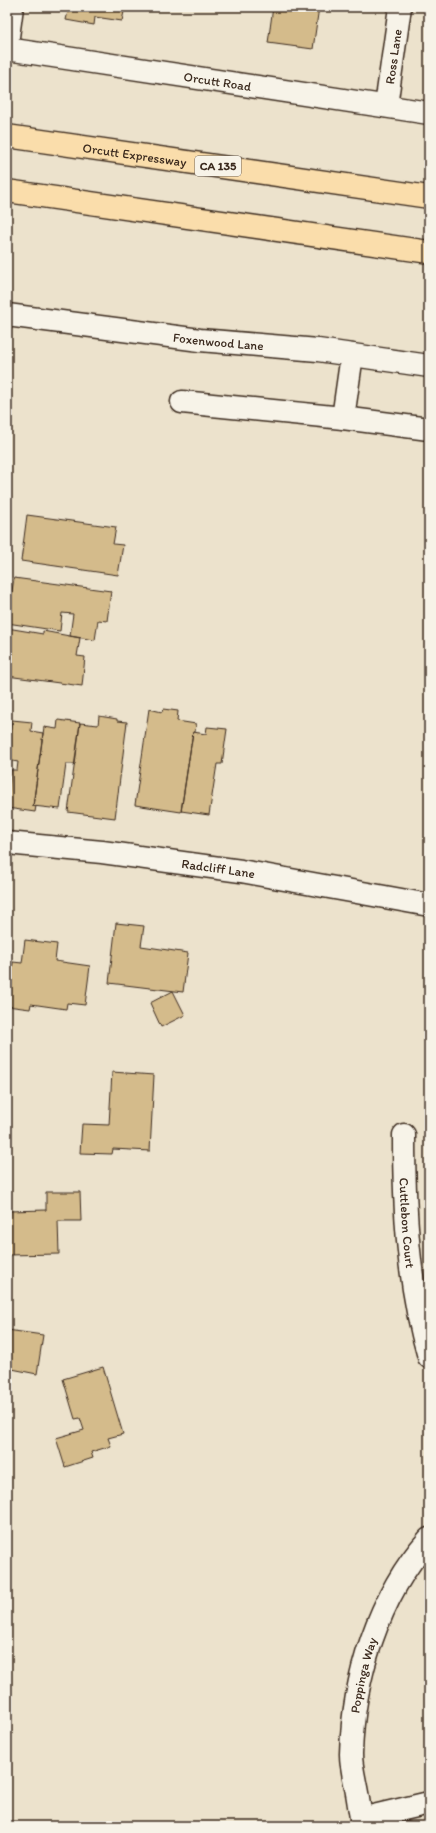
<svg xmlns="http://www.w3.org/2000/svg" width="436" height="1833" font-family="Itim,sans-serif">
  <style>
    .building { fill: #d4bb8b; stroke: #3b2a1e }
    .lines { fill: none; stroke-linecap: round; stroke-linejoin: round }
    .minor-casing { stroke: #3b2a1e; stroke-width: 25 }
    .highway-casing { stroke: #3b2a1e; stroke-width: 25 }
    .minor { stroke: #f7f3e8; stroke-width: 22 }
    .highway { stroke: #faddab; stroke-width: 22 }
    .labels { text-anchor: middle; stroke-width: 4; stroke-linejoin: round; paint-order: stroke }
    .shield { fill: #f7f3e8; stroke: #73665b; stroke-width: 1 }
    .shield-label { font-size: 12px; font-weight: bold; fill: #3b2a1e }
    .street-label { font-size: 13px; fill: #3b2a1e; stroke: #f7f3e8 }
  </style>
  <rect width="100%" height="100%" fill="#ece2cc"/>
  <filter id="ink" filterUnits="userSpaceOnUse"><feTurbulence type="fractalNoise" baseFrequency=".025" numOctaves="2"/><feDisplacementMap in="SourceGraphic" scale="8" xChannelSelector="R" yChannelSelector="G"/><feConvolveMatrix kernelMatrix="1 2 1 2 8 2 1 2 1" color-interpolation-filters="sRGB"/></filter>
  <g filter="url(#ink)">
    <path class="building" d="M69 7H125L122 21 95 17 94 25 66 20Z
      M273 7H319L313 49 268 43Z
      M27 515 116 527 113 544 123 545 118 575 21 561Z
      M14 578 111 591 107 621 98 620 95 640 70 636 73 614 62 613 60 631 7 623Z
      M7 628 43 634V631L80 638 77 656 85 657 82 686 7 676Z
      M149 709 162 712 163 709 178 711 177 721 196 724 195 732H193L181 812 135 805Z
      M99 716 117 719V721L127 722 115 818 68 812 80 723 98 725Z
      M12 720 32 722 31 731 43 733 33 806H36L35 812 7 808 11 770H17L18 762 7 760Z
      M58 720 80 723 75 764H66L60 809 33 806 44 727 57 729Z
      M207 727 227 729 222 764H217L209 815 181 811 193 732 206 734Z
      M116 923 144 926 141 946 188 953 183 992 109 983Z
      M25 940 57 944 55 961 90 966 85 1005 67 1003 66 1009 31 1004 30 1009 7 1006 13 962 22 963Z
      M173 991 185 1015 161 1027 150 1003Z
      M112 1072 154 1075 150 1151 113 1149 112 1154 80 1153 82 1124 109 1125Z
      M46 1192H80L81 1221H58L59 1254 7 1255V1215H10V1211L46 1210Z
      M7 1330 43 1335 37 1374 7 1368Z
      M103 1367 123 1434 108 1438 111 1446 91 1452 93 1458 65 1467 56 1438 84 1430 80 1418 75 1419 63 1379Z"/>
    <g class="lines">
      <defs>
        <g id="minor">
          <path d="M7 44 12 7"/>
          <path id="s1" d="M7 49 429 113"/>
          <path id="s2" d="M386 106 400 7"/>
          <path id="s3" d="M7 315 200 340 318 350 429 366"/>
          <path d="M182 402 343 418 429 429"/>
          <path d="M343 418 352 355"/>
          <path id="s4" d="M7 843 102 852 241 871 429 905"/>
          <path id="s5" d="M404 1135C404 1209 408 1286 429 1357"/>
          <path d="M361 1819 429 1803"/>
          <path id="s6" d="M363 1826C360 1815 359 1804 357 1793 355 1781 351 1767 351 1754 353 1679 378 1596 429 1539"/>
        </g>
        <g id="highway">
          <path id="s7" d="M7 136 429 197"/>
          <path d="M7 191 429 252"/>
        </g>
      </defs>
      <use href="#minor" class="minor-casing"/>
      <use href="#highway" class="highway-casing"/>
      <use href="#minor" class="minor"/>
      <use href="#highway" class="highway"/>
    </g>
  </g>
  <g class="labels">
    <rect class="shield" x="195" y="156" width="46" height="20" rx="3"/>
    <g class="shield-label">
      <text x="218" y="170">CA 135</text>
    </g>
    <g class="street-label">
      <text dy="5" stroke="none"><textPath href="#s2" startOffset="50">Ross Lane</textPath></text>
      <text dy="5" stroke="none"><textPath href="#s1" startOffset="213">Orcutt Road</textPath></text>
      <text dy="5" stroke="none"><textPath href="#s7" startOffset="129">Orcutt Expressway</textPath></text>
      <text dy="5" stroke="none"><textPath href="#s3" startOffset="213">Foxenwood Lane</textPath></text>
      <text dy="5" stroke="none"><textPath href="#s4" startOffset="213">Radcliff Lane</textPath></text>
      <text dy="5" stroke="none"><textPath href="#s5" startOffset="88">Cuttlebon Court</textPath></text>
      <text dy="5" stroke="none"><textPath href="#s6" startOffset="153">Poppinga Way</textPath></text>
    </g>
  </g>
  <rect width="436" height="1833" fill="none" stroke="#f7f3e8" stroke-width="24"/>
  <rect x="12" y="12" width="412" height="1809" fill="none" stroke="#3b2a1e" stroke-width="1.5" filter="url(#ink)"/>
</svg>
